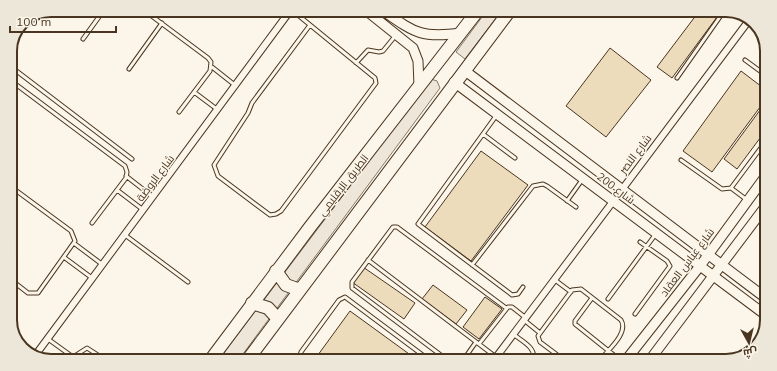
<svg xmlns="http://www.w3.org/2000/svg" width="777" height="371" font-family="Mulish,Cairo,sans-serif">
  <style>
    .green { fill: #ede6d9; stroke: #887966 }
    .building { fill: #ecdcbc; stroke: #4a3520 }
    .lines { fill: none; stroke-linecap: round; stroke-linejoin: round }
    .lane-casing { stroke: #4a3520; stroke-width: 5 }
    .street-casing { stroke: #4a3520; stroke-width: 8 }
    .secondary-casing { stroke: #4a3520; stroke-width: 11 }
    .highway-casing { stroke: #4a3520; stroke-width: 14 }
    .lane { stroke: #fbf6e9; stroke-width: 3 }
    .street { stroke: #fbf6e9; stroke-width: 6 }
    .secondary { stroke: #fbf6e9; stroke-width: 9 }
    .highway { stroke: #fbf6e9; stroke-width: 12 }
    .labels { text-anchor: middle; stroke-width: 3; stroke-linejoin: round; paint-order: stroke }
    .street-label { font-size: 11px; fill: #4a3520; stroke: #fbf6e9 }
    .rim { fill: none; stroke: #4a3520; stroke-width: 2 }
  </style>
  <rect width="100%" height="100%" fill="#fbf6e9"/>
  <path class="green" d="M485 13H500L465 59 456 52Z
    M431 79 437 81 440 88 240 358H220Z"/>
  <path class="building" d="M697 14H712L717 17 672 78 657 67Z
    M610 48 651 80 606 137 566 106Z
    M741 71 766 90V99L712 172 683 151Z
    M766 102V130L737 169 724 159Z
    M481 151 528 185 471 261 425 227Z
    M363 267 415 303 404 319 352 282Z
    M433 285 467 310 456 324 422 299Z
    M485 297 502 309 479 339 463 327Z
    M350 311 416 359H315Z"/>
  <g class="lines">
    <defs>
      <path id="lane" d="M145 11 208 58 211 62 210 71 179 112
        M293 11 375 78 376 83 281 211 276 214 270 215 218 176 214 165 248 113 252 103 310 25
        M83 39 104 10
        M745 60 767 76
        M356 63 368 50 379 52 383 51 396 35
        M10 66 132 159
        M212 67 236 86
        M129 69 162 23
        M677 78 722 14
        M10 80 125 166 127 172 126 178 92 223
        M194 92 218 110
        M496 116 418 224 512 295 518 294 523 287
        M483 134 515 158
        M681 160 722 189 731 188 766 141
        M126 176 153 197
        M10 186 71 231 75 241 38 293H28L10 279
        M731 188 747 200
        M117 190 142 209
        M567 201 582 180
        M125 235 188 282
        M75 244 103 265
        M65 258 92 278
        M368 260 496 357
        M472 265 533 186 543 184 547 186 576 207
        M555 280 571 292
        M592 298 575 321V324L620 360
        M608 299 655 235
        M635 314 670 266 667 261 640 242
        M524 320 540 333
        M513 334C522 341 537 348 533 360
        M48 339 73 357 87 348 101 357
        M479 344 508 307H512L526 318
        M303 358 300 355 301 352 339 300 345 297 428 359
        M446 359 352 288V282L393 227H397L506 308
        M464 359 476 342
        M564 360 540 342 538 336 572 290 581 289 621 320C629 333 608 350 600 360"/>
      <path id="street" d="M34 357 290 11
        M494 360 750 19"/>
      <path id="secondary" d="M368 12 413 48 418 61 419 86
        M385 12C416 34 423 38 461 33
        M464 70 763 296
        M454 82 763 313
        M626 360 700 266 765 177
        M649 361 765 207"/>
      <path id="highway" d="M276 271 286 285 300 290
        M252 303 268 308 278 319
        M212 358 310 227 476 13
        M249 358 508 13"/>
    </defs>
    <use href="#lane" class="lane-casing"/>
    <use href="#street" class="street-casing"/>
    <use href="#secondary" class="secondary-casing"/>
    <use href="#highway" class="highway-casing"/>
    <use href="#lane" class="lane"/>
    <use href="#street" class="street"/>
    <use href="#secondary" class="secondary"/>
    <use href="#highway" class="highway"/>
  </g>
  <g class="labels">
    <g class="street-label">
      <text transform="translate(635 154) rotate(-53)" y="4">شارع النصر</text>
      <text transform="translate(155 178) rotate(-53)" y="4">شارع الروضة</text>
      <text transform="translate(343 185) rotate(-52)" y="4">الطريق الإقليمي</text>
      <text transform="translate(616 188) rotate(37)" y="4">شارع 200</text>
      <text transform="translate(687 262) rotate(-53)" y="4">شارع عباس العقاد</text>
    </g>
  </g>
  <path d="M0 0H777V371H0ZM51 17H726A34 34 0 0 1 760 51V320A34 34 0 0 1 726 354H51A34 34 0 0 1 17 320V51A34 34 0 0 1 51 17Z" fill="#ede7d9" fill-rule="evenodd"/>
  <path class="rim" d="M51 17H726A34 34 0 0 1 760 51V320A34 34 0 0 1 726 354H51A34 34 0 0 1 17 320V51A34 34 0 0 1 51 17Z"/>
  <g transform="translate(749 343) rotate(172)" stroke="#fbf6e9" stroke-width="3" paint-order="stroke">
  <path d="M0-3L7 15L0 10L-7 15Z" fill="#4a3520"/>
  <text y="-6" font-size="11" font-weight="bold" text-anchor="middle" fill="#4a3520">ش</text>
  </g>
  <path d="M10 26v6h106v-6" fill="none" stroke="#4a3520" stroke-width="2"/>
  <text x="16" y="26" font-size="12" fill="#4a3520" stroke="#fbf6e9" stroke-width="3" paint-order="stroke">100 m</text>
</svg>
